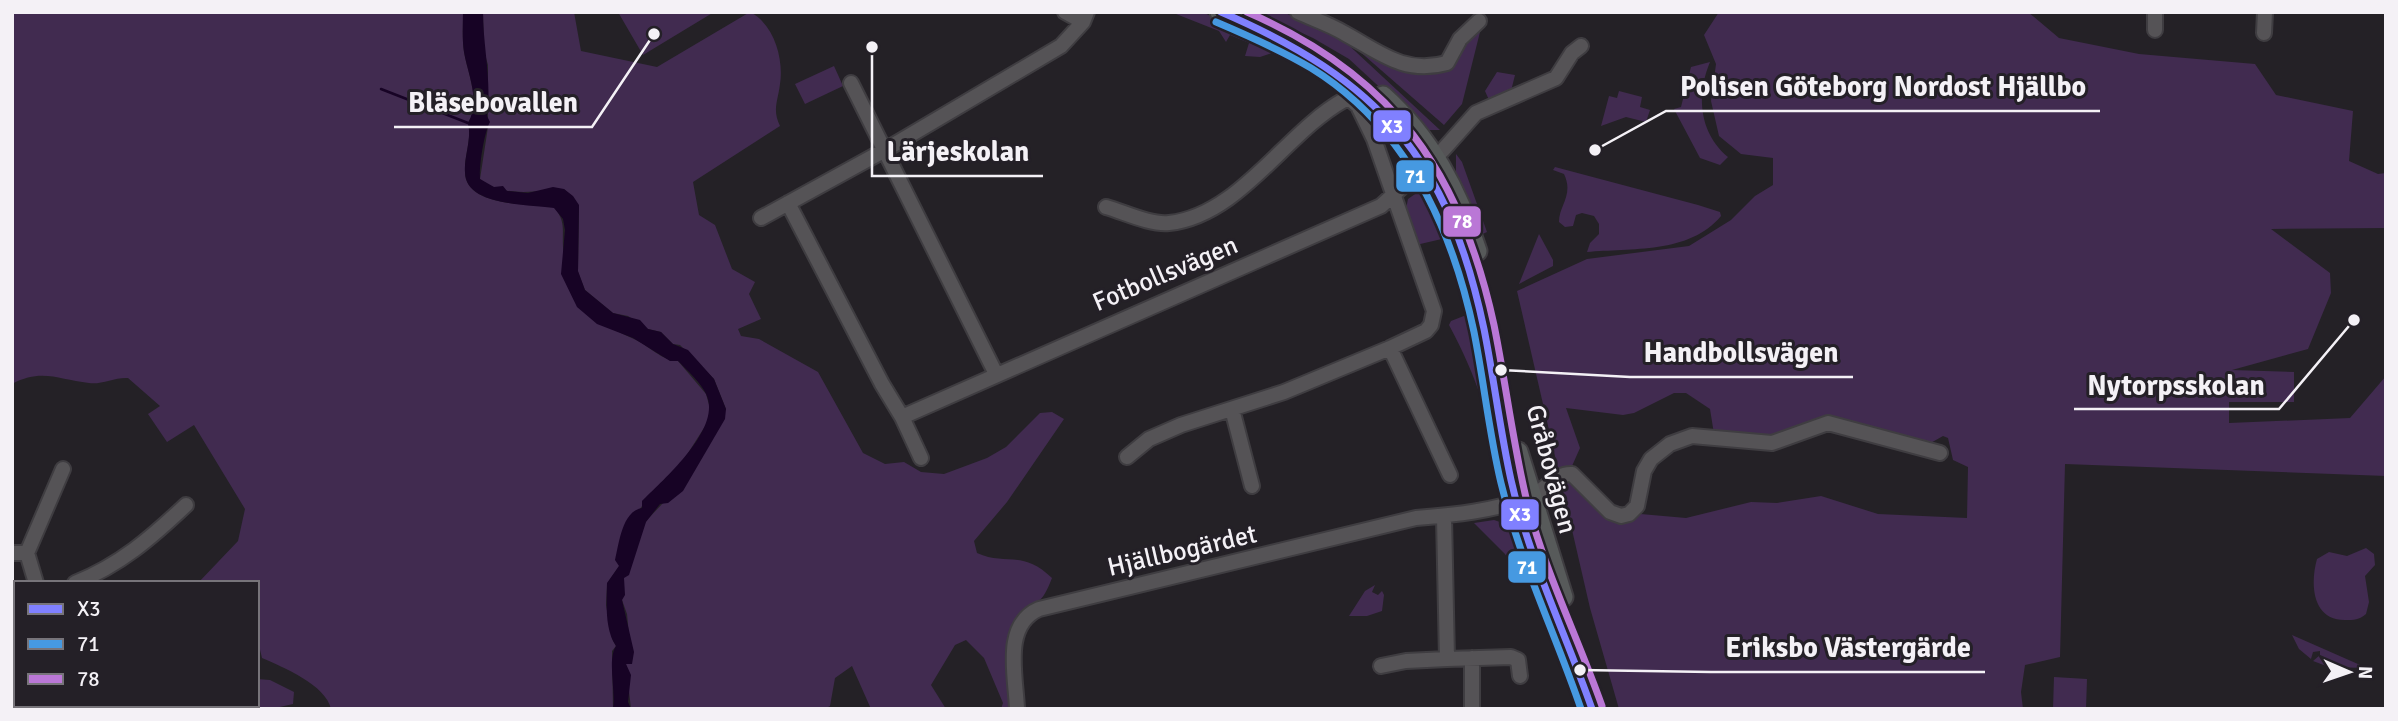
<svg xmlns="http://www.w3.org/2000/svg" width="2398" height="721" font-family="Signika,sans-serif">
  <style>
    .green { fill: #412b50; fill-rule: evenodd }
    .water { fill: #170325 }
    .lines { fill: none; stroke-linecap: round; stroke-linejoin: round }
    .stream { stroke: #170325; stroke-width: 2.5 }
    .minor-casing { stroke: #3f3d41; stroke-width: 18 }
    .major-casing { stroke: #3f3d41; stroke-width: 23 }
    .minor { stroke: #555356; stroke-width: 14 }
    .major { stroke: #575a5a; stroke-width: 19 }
    .bus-1-casing { stroke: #242027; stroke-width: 12 }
    .bus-2-casing { stroke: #242027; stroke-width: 12 }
    .bus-3-casing { stroke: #242027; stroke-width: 12 }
    .bus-1 { stroke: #8080ff; stroke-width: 7 }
    .bus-2 { stroke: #4699e1; stroke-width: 7 }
    .bus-3 { stroke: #ba77d6; stroke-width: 7 }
    .labels { text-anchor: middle; stroke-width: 6; stroke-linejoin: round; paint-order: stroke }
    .street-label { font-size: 26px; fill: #f4f1f6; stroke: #242027 }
    .leader { fill: none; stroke: #f4f1f6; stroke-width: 2.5 }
    .callout-dot { fill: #f4f1f6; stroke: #242027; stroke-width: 2.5 }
    .callout-label { font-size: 28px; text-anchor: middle; font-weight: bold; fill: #f4f1f6; stroke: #242027; stroke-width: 6; stroke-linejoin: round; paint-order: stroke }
    .line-badge { stroke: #242027; stroke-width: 2.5 }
    .badge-label { font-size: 19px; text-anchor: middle; font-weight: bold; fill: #fff }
  </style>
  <rect width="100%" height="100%" fill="#242126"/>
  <path class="green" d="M12 12H463C463 25 462 39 464 52 468 75 481 101 468 123 472 139 464 156 465 172 465 207 530 204 554 207 566 222 562 229 563 247 566 313 584 315 636 340 649 346 664 362 678 361L706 394 711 412 709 420 683 461 652 492 625 530 619 566 607 584 606 605 612 639 616 646 612 651 613 709H331C326 685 283 667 262 658L257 637V583H198L238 541 245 509 194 425 167 442 148 414 160 406 128 378C115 377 101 385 89 383 59 380 42 368 12 384Z
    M483 12H574L581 51 657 67 750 12C774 24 784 59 780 84 778 101 772 110 780 126L693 182 699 215 715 225 732 269 755 282 749 294 761 319 738 329 741 336 759 339 818 372 863 453 885 464 904 462 921 472 944 474 987 458 1006 447 1040 413 1052 412 1064 419 1007 502 974 541 977 553C1005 566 1022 549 1052 578 1040 608 1041 595 1021 613 998 633 1012 682 1013 709H1001L1003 703 984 658 966 640 955 645 931 685 946 709H871L852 666 835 678 830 706 824 709H631L626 664 630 645 627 614 622 600 624 577 646 521 664 502 726 409 714 379 680 345 673 344 661 332 648 329 628 316 613 313 585 290 578 272 579 206 564 189C536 191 503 198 480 179L488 127V65L484 51Z
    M618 12H714L643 55Z
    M1171 12H1202L1300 56 1272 53 1260 57 1245 56 1249 43 1230 35 1226 42 1219 31Z
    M1255 12H1283L1341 38 1440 130H1426L1349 59 1313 38Z
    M1719 12H2028L2059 38 2139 54 2255 64 2276 95 2353 111 2349 161 2378 174 2386 173V228L2271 229 2330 273 2331 293 2308 349 2232 370 2294 372V402H2229V423L2350 418 2386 376V476L2065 464 2060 657 2025 665 2021 692 2023 709H1619L1590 608 1517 291 1587 259 1689 246 1731 220 1755 196 1773 185V158L1741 154 1719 136 1711 101 1716 64 1704 35ZM1674 393H1686L1710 409 1714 434 1774 440 1832 420 1927 445 1943 436 1948 438 1953 460 1968 467 1967 518 1878 514 1821 496 1777 503 1751 502 1686 518 1618 512 1574 483 1572 466 1580 448 1566 408 1623 415 1634 413Z
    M1481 28 1462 104 1444 125 1350 43 1382 61 1452 66 1473 34Z
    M1710 62C1696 95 1699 133 1728 157L1720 165 1700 158 1674 109 1681 107 1691 67Z
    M834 66 843 86 805 104 795 84Z
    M1497 72 1515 75 1511 91 1489 100 1485 91Z
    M1619 91 1642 97 1640 107 1650 110 1646 122 1626 117 1601 126 1609 96 1617 98Z
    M1456 154 1462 162 1487 232 1478 236 1456 177Z
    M1555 167 1698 205 1720 212 1721 216C1690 254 1630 248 1587 252L1590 243 1599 234V224L1594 216 1582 213 1576 215 1573 226 1565 227 1559 222C1559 205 1574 195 1564 174L1553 170Z
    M1418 192 1431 195 1437 205 1446 238 1416 245 1406 209 1408 199Z
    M1539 234 1553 260V266L1519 284Z
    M1474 312 1501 479 1500 482C1492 423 1477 377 1449 325L1451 321Z
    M1494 520 1506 524C1516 539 1520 551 1514 569L1505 554 1474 523Z
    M2366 548 2374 554 2375 565 2365 576 2369 602 2366 614C2359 620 2354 620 2345 620 2312 620 2310 584 2317 559L2329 552 2347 556Z
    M1375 585 1372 592 1378 595 1382 591 1384 595 1382 611 1367 616H1349L1365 591Z
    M2292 635 2367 668 2329 667 2313 661 2320 655V651L2313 652 2311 659 2299 649Z
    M2054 677 2087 679 2086 709H2053Z
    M257 679 270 680 294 692 293 704 271 709H91V705H257Z"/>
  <path class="water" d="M463 12H483C483 47 492 81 487 116L490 122C484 133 479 166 480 179L494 187 503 186 507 191 528 193 553 187 564 189 573 196 579 205 578 271 585 290 613 313 640 320 648 329 661 332 673 344 688 350 714 379 726 409 725 419 683 491 668 503 660 504 646 522 629 575 624 578 625 595 622 600 634 652 632 664H626L631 675 628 702 631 709H613C616 691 607 660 616 646 604 628 607 602 607 583L619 566 615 560C619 544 622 511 642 508V501C664 479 723 428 706 394 702 384 686 369 678 361H670L633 338 597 324 577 307 561 274 565 230 563 219 554 208C531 204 465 207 465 172 464 156 472 139 468 123 481 101 468 75 464 52 462 39 463 25 463 12Z"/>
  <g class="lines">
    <path class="stream" d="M381 89 468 123"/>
    <defs>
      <path id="minor" d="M1065 12 1083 22
        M1298 12C1313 19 1329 24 1344 33 1379 52 1404 75 1447 63L1460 39 1479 21
        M2155 30V12
        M2264 33 2265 12
        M851 83 996 374
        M788 203 882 384 902 417 921 458
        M1106 207C1124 212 1150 225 1169 223 1239 216 1286 132 1344 100H1351L1358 106 1374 139 1434 311 1431 325 1426 331 1390 348 1284 392 1181 425 1149 439 1127 457
        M761 218 885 150 1061 46 1083 22 1087 12
        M1390 348 1450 475
        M1232 409 1252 486
        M902 417 1381 206 1443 150 1476 113 1556 78 1572 53 1581 46
        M1444 517 1447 659 1511 657 1518 660 1520 676
        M12 553H27
        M36 583 27 553 63 469
        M75 583C120 565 151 538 186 505
        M1472 658V709
        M1381 666 1406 661 1447 659
        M12 691 16 690
        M1017 709C1016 677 1002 625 1039 609L1416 518C1453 515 1495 511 1530 497 1546 490 1555 473 1572 474L1610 512 1621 516 1629 514 1637 506 1644 471 1651 459 1670 444 1692 436 1772 443 1828 423 1940 453"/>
      <path id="major" d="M1220 12C1370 69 1441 151 1479 307 1493 364 1498 422 1511 479 1528 559 1567 632 1592 709
        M1383 96C1430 138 1458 191 1477 251
        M1518 452 1563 597"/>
    </defs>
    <use href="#minor" class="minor-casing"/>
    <use href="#major" class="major-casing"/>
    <use href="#minor" class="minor"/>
    <use href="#major" class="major"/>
    <defs>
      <path id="bus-1" d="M1221 12C1379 80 1448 158 1484 329 1494 379 1500 430 1511 480 1529 559 1565 632 1592 709"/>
      <path id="bus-2" d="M1216 22C1249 36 1281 50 1311 68 1405 126 1452 227 1474 332 1484 382 1489 433 1501 483 1520 561 1555 633 1581 709"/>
      <path id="bus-3" d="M1247 12C1393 75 1461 172 1494 325 1506 384 1513 444 1527 502 1545 572 1578 638 1602 706"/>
    </defs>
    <use href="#bus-1" class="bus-1-casing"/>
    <use href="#bus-2" class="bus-2-casing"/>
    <use href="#bus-3" class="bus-3-casing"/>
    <use href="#bus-1" class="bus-1"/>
    <use href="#bus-2" class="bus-2"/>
    <use href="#bus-3" class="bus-3"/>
  </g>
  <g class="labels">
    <g class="street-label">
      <text transform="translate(1165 273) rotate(-23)" y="9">Fotbollsvägen</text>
      <text transform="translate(1552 469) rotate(75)" y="9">Gråbovägen</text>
      <text transform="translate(1182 550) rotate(-13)" y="9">Hjällbogärdet</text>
    </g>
  </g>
  <path class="leader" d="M1595 150L1666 111H2100M654 34L592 127H394M872 47L872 176H1043M1501 370L1630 377H1853M2354 320L2279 409H2074M1580 670L1711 672H1985"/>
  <g class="callout-dot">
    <circle cx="1595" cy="150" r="7"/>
    <circle cx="654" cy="34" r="7"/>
    <circle cx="872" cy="47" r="7"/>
    <circle cx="1501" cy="370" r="7"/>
    <circle cx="2354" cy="320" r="7"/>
    <circle cx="1580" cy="670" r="7"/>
  </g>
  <g class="callout-label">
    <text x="1883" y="96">Polisen Göteborg Nordost Hjällbo</text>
    <text x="493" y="112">Bläsebovallen</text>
    <text x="958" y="161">Lärjeskolan</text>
    <text x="1741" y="362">Handbollsvägen</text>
    <text x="2176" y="395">Nytorpsskolan</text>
    <text x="1848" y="657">Eriksbo Västergärde</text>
  </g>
  <g class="line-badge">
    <rect x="1372" y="109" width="40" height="34" rx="7" fill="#8080ff"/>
    <rect x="1395" y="159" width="40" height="34" rx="7" fill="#4699e1"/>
    <rect x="1442" y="205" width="40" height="33" rx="7" fill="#ba77d6"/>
    <rect x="1500" y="498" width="40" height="33" rx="7" fill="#8080ff"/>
    <rect x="1507" y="550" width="40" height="34" rx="7" fill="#4699e1"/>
  </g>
  <g class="badge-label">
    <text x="1392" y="133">X3</text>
    <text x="1415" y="183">71</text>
    <text x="1462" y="228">78</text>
    <text x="1520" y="521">X3</text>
    <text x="1527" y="574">71</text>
  </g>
  <rect width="2398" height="721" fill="none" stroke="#f4f1f6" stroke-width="28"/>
  <rect x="14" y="581" width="245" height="126" fill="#242027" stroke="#77747a" stroke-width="2"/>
  <rect x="28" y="604" width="35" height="10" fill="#8080ff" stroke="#77747a" stroke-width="2"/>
  <text x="77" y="616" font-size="21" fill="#f4f1f6">X3</text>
  <rect x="28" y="639" width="35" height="10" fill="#4699e1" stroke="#77747a" stroke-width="2"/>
  <text x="77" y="651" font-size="21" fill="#f4f1f6">71</text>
  <rect x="28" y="674" width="35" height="10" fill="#ba77d6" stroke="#77747a" stroke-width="2"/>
  <text x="77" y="686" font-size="21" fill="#f4f1f6">78</text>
  <g transform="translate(2349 672) rotate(92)" stroke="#242027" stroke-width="5" paint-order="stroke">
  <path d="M0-5L12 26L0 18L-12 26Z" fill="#f4f1f6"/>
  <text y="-10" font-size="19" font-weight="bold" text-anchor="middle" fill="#f4f1f6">N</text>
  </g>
</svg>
